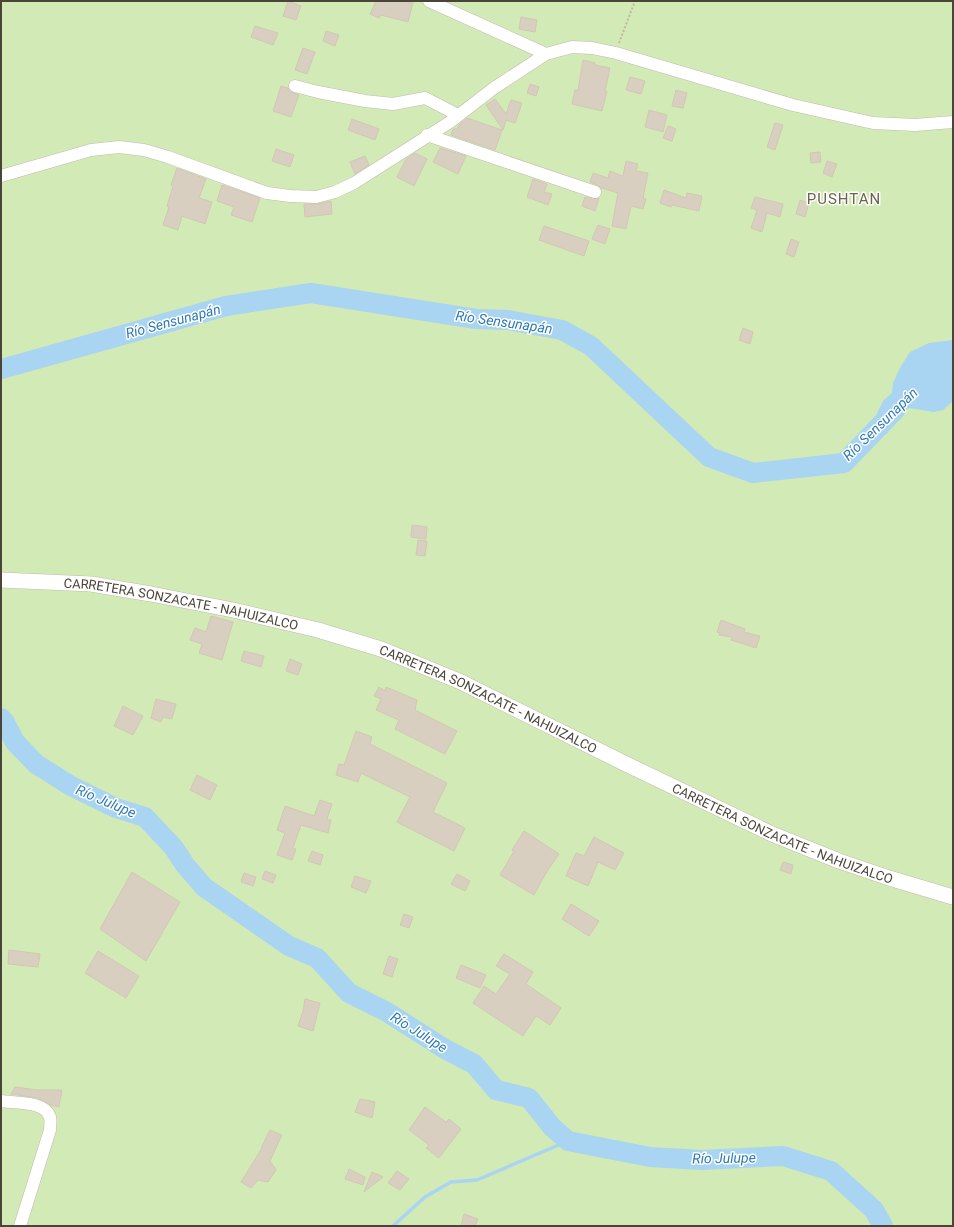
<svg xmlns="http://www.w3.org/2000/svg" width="954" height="1227" font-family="Roboto,sans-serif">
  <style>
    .green { fill: #d2eab5 }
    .water { fill: #a9d4f2 }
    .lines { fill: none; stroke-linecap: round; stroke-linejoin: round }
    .stream { stroke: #a9d4f2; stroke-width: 3.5 }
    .river { stroke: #a9d4f2; stroke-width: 20 }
    .building { fill: #d8cfc1; stroke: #d3c7b4 }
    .minor-casing { stroke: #c2bbae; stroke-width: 13 }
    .tertiary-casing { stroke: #c2bbae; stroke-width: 16 }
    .path { stroke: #c4b79f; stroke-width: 2; stroke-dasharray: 2 2; stroke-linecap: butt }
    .minor { stroke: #fff; stroke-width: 12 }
    .tertiary { stroke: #fff; stroke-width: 15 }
    .labels { text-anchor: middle; stroke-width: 3; stroke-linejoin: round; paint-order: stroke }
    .street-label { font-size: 13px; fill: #4b4439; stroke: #fff }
    .water-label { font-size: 14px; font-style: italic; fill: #2e7ab2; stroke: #fff }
    .quarter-label { font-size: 15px; letter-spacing: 1px; fill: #6e6250; stroke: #fff }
  </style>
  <rect width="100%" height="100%" fill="#f6f3ec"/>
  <path class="green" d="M1 1H953V1226H1Z"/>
  <path class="water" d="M953 340V401L943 410 934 412 909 408C898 415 892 421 887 434L881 433 876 425 875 421 878 411 883 401 892 393 893 383 900 368 910 352 929 343Z"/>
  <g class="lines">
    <path class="stream" d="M393 1226 425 1197 451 1182 477 1180 568 1141"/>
    <path class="river" d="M1 369 226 306 311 293 476 319 508 320 562 330 591 346 709 457 753 473 844 463 896 409
      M1 718 4 721 15 742 36 764 71 786 116 808 145 817 174 848 185 865 204 887 289 946 317 958 349 993 387 1012 445 1049 474 1064 496 1090 529 1098 552 1127 568 1141 650 1157 702 1160 783 1156 831 1171 874 1210 883 1226"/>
  </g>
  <path class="building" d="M288 1 301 6 296 20 283 16Z
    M376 1H407L413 3 408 22 381 15 379 18 370 14Z
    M521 17 537 20 535 32 519 29Z
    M255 26 278 33 273 45 251 37Z
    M326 31 339 35 335 46 323 41Z
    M303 48 315 52 307 74 295 70Z
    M583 60 595 63V65L610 68 605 91H607L602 111 572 104 575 90H578Z
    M630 77 645 81 641 94 626 90Z
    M530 84 539 87 536 96 527 93Z
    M281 86 288 88 293 93 299 95 291 117 273 111Z
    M676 90 687 93 683 108 672 106Z
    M495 99 506 114 511 100 522 103 515 123 506 120 503 130 486 105Z
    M649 110 667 115 663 132 645 127Z
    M467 118 502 130 495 150 451 135 453 129H457L459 125Z
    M352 119 379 129 375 140 348 130Z
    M775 123 783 125 775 150 767 147Z
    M668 126 676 129 672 141 663 138Z
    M440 148 466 156 458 174 433 162Z
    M276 149 294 155 290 167 272 161Z
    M820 152 821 162 811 163 810 153Z
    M415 153 427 159 414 186 397 177 406 159Z
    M365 156 369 165 355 174 350 162Z
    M626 161 638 164 636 171 648 173 643 198 646 199 643 209 631 206 626 229 612 226 618 193 602 188V189L598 185 590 182 593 173 608 178 610 171 623 176Z
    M827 161 837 164 832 177 823 173Z
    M177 168 206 179 199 198 212 202 205 224 182 216 178 230 163 225 169 207 167 206 173 186 171 185Z
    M533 179 547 184 544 192 552 194 548 205 527 197Z
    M222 185 260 198 252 222 231 215 234 207 217 201Z
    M664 190 686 198 687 193 702 196 699 211 672 205 671 207 660 203Z
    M585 197 593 199 599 198 595 211 582 206Z
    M755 197 783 204 780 217 767 213 762 232 751 228 757 210 751 208Z
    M800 200 809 203 805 217 796 214Z
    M331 201 332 214 305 217 304 204H318Z
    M598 225 610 229 605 244 592 239Z
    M544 226 589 241 584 256 539 240Z
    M791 239 799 242 794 257 786 254Z
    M743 328 753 332 750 344 739 340Z
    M412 525 427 527 426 539 411 537Z
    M418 540 427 541 425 556 416 555Z
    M211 616 233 622 222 660 199 653 202 644 190 640 195 628 206 632Z
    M721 620 745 629 744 632 760 636 756 648 731 640 732 637 719 635 720 633 717 632Z
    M244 651 264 656 261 667 241 661Z
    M290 659 302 664 298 675 286 671Z
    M379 687 385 691 386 687 417 700 415 710 457 731 445 754 395 729 399 720 376 710 381 699 374 696Z
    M156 699 176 704 172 719 163 717 161 722 151 718Z
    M123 706 143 716 133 735 114 726Z
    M356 731 372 737 370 744 447 783 433 812 465 828 454 851 397 822 410 797 361 773 358 782 336 775 339 764 344 765Z
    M197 775 217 785 210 800 190 790Z
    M320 800 332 804 327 819 331 820 328 833 301 825 293 848 296 849 292 860 277 855 285 833 277 830 285 806 314 816Z
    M524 831 559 854 546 873 534 895 500 875 514 851 512 850Z
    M594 837 624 853 615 870 598 862 588 886 566 876 576 853 584 856Z
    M312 851 323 855 320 865 308 861Z
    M783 862 793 865 791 874 780 870Z
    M265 871 276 875 273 883 262 879Z
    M132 872 180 902 146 961 100 929Z
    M244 873 256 877 253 886 241 882Z
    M457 874 470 881 465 891 451 884Z
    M355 876 371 881 366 893 351 887Z
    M571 904 599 921 589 936 562 919Z
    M404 914 413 917 409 928 400 925Z
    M9 950 40 954 38 967 8 964Z
    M98 951 139 976 126 998 85 973Z
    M504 954 533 972 526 984 561 1008 550 1025 536 1016 523 1036 473 1003 484 986 496 994 510 974 496 966Z
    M389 956 398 959 392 977 383 974Z
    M461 965 486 975 480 988 456 978Z
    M305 999 320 1003 313 1031 298 1026 303 1011Z
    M15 1087 38 1090H62L59 1107 51 1105 38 1098 11 1094Z
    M360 1099 375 1102 372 1118 355 1112Z
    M425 1107 446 1122 449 1119 461 1129 439 1158 426 1148 429 1145 409 1130Z
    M270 1130 282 1135 270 1161 276 1170 268 1182 258 1180 251 1188 241 1182 262 1148V1146Z
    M349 1169 365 1177 363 1185 345 1179Z
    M397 1171 409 1179 400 1190 388 1183Z
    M372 1172 383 1177 364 1192Z
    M464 1214 478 1219 475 1226H461Z"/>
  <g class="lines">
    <defs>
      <path id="minor" d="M429 1 546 54
        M295 86 318 92 365 101 393 104 425 98 458 115
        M427 135 595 192
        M1 176 91 150 119 147 144 150 168 157 267 193 290 196 316 197 335 192 354 183 450 122 494 88 546 54 572 47 592 48 616 53 793 105 873 123 915 125 953 122
        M1 1101C15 1103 45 1101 50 1117 51 1121 50 1127 50 1130L20 1226"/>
      <g id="tertiary">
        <path id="s1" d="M1 580 91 584 151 594 233 610 318 630 381 649 461 682 626 764 772 834 839 861 889 878 953 897"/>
      </g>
    </defs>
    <use href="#minor" class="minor-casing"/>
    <use href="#tertiary" class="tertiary-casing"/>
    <path class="path" d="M619 43 635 1"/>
    <use href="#minor" class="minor"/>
    <use href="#tertiary" class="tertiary"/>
  </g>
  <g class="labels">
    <g class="street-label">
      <text dy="5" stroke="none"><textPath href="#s1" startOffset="182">CARRETERA SONZACATE - NAHUIZALCO</textPath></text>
      <text dy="5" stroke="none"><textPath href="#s1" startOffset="506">CARRETERA SONZACATE - NAHUIZALCO</textPath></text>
      <text dy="5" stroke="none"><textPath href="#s1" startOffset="830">CARRETERA SONZACATE - NAHUIZALCO</textPath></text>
    </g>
    <g class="water-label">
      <text transform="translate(173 321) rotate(-15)" y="5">Río Sensunapán</text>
      <text transform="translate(504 322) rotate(8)" y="5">Río Sensunapán</text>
      <text transform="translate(880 424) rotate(-44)" y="5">Río Sensunapán</text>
      <text transform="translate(106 801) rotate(23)" y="5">Río Julupe</text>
      <text transform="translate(419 1032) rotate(32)" y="5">Río Julupe</text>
      <text transform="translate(724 1158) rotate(-1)" y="5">Río Julupe</text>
    </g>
    <g class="quarter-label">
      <text x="844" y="204">PUSHTAN</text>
    </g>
  </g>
  <rect width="954" height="1227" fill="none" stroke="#4b4439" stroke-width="4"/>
</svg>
